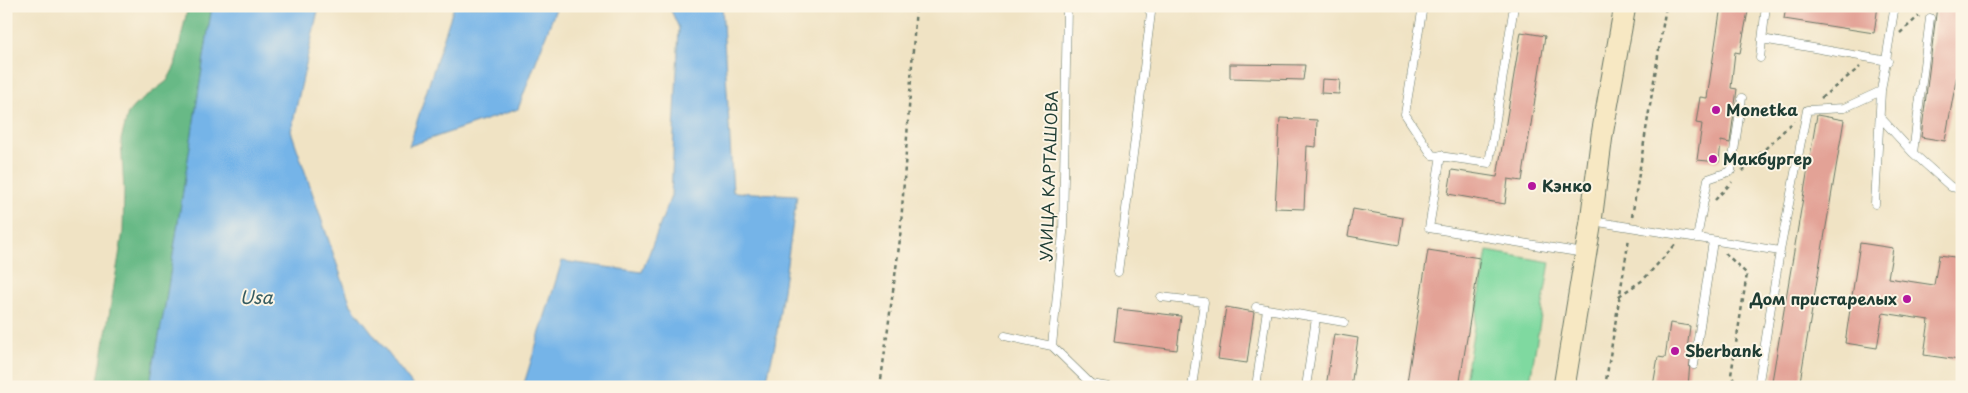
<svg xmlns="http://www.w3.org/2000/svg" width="1968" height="393" font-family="'Playpen Sans',sans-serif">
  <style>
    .green { fill: #7fd9a0; stroke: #4f8b6a }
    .forest { fill: #67b986; stroke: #437b5d }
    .water { fill: #75b4e8; stroke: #4a788e }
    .building { fill: #e3a296 }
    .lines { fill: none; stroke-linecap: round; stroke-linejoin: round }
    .service-casing { stroke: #687766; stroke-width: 9 }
    .secondary-casing { stroke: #687766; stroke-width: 23 }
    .path { stroke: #687766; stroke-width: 2.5; stroke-dasharray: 4 4; stroke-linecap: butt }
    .service { stroke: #fff; stroke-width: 8 }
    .secondary { stroke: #f7e8c3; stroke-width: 21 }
    .poi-dot { fill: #b5179e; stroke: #fcf5e5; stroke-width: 2 }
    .labels { text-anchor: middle; stroke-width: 4; stroke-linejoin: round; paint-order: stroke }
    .poi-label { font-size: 16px; font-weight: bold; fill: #1f3d34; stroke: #fcf5e5; text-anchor: start }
    .street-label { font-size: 16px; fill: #1f3d34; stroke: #fcf5e5 }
    .water-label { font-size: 18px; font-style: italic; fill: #345b61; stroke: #fcf5e5 }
  </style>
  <rect width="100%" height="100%" fill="#fcf5e5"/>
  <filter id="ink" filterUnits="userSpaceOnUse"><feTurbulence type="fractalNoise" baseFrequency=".02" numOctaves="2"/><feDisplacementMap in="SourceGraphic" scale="10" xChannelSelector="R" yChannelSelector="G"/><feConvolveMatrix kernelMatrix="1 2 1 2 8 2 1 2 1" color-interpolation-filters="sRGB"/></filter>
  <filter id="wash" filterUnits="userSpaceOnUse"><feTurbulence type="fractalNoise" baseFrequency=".0096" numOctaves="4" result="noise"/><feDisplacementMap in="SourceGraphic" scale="20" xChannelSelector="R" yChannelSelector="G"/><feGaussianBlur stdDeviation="1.12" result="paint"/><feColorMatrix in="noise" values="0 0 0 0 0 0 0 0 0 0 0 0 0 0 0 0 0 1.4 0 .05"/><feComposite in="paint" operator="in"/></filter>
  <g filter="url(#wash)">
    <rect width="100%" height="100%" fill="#f0e3c4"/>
    <path class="green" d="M1487 251 1550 262 1529 387H1464Z"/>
    <path class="forest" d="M188 6H212L165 306 149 387H97L123 232 124 190 121 140 128 113 134 106 167 81 175 66Z"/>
    <path class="water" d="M212 6H319L291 131 351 305 414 387H149L165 306Z
      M454 6H557L518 109 409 146Z
      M669 6H722L733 192 797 195 775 345 765 387H523L562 261 642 272 671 196 679 28Z"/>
    <g id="blocks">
      <path class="building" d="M1721 6H1749L1740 53 1735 52 1731 88 1737 89 1730 143 1721 141 1719 162 1697 160 1702 124 1696 123 1700 97 1707 98Z
        M1786 6H1878L1874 33 1784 19Z
        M1937 6H1962V48L1945 141 1921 137Z
        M1521 32 1545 36 1522 181 1508 179 1505 204 1448 194 1452 170 1497 177Z
        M1230 64 1305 65 1303 80 1230 78Z
        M1322 79 1340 80 1339 94 1321 93Z
        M1817 115 1844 120 1799 387H1771Z
        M1280 118 1317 120 1316 147 1307 146 1304 209 1275 208Z
        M1353 209 1403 218 1399 245 1348 236Z
        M1860 243 1893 248 1888 278 1934 285 1939 255 1962 258V340L1959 360 1924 355 1929 320 1883 313 1877 348 1845 343Z
        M1428 250 1480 258 1459 387H1435L1407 382Z
        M1226 307 1254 312 1247 363 1218 359Z
        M1118 309 1181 316 1177 350 1114 342Z
        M1670 323 1690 326 1687 350H1691L1688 387 1653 386 1658 357 1665 358Z
        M1334 334 1358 338 1351 387H1326Z"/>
    </g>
  </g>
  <g filter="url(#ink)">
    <use href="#blocks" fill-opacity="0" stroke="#687766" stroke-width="1"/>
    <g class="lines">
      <defs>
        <path id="service" d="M1423 6 1405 114 1432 155 1489 163 1514 6
          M1930 18 1913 153 1951 187 1962 189
          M1762 39 1888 61
          M1760 58 1766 6
          M1880 117 1913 153
          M1441 155 1429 228 1584 253
          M1875 204 1881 91 1894 11
          M1592 221 1780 251 1758 387
          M1697 238 1708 179 1731 171 1742 98
          M1780 251 1807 110 1844 108 1881 91
          M1118 272 1151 13 1146 6
          M1161 297 1204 302 1192 387
          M1267 309 1344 322
          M1005 336 1052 346 1091 384
          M1052 346 1063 233 1067 6
          M1694 365 1713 241
          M1090 387 1091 384 1109 387
          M1256 387 1267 309 1256 307
          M1306 387 1316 318"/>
        <path id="secondary" d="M1564 387 1591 221 1602 135 1625 6"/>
      </defs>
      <use href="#service" class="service-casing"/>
      <use href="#secondary" class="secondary-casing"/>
      <path class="path" d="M1545 6 1580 10 1590 6
        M1900 33 1919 16
        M1821 98 1860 67
        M1742 171 1794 121
        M1715 200 1732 182
        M1632 217 1666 6
        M1725 253 1747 274 1731 375 1738 387
        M1619 296 1643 280 1675 245
        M880 387 900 239 916 6
        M1605 387 1629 238"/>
      <use href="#service" class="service"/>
      <use href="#secondary" class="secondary"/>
    </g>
  </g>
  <g class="poi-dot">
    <circle cx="1716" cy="110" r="5"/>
    <circle cx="1713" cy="159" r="5"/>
    <circle cx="1532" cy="186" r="5"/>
    <circle cx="1907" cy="299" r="5"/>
    <circle cx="1675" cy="351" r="5"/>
  </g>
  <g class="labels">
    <g class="poi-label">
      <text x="1726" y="116">Monetka</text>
      <text x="1723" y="165">Макбургер</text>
      <text x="1542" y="192">Кэнко</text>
      <text x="1897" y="305" text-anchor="end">Дом пристарелых</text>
      <text x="1685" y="357">Sberbank</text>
    </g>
    <g class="street-label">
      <text transform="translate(1049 176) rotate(-88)" y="6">УЛИЦА КАРТАШОВА</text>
    </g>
    <g class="water-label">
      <text x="256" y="304">Usa</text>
    </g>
  </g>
  <rect width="1968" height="393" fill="none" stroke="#fcf5e5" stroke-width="25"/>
</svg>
